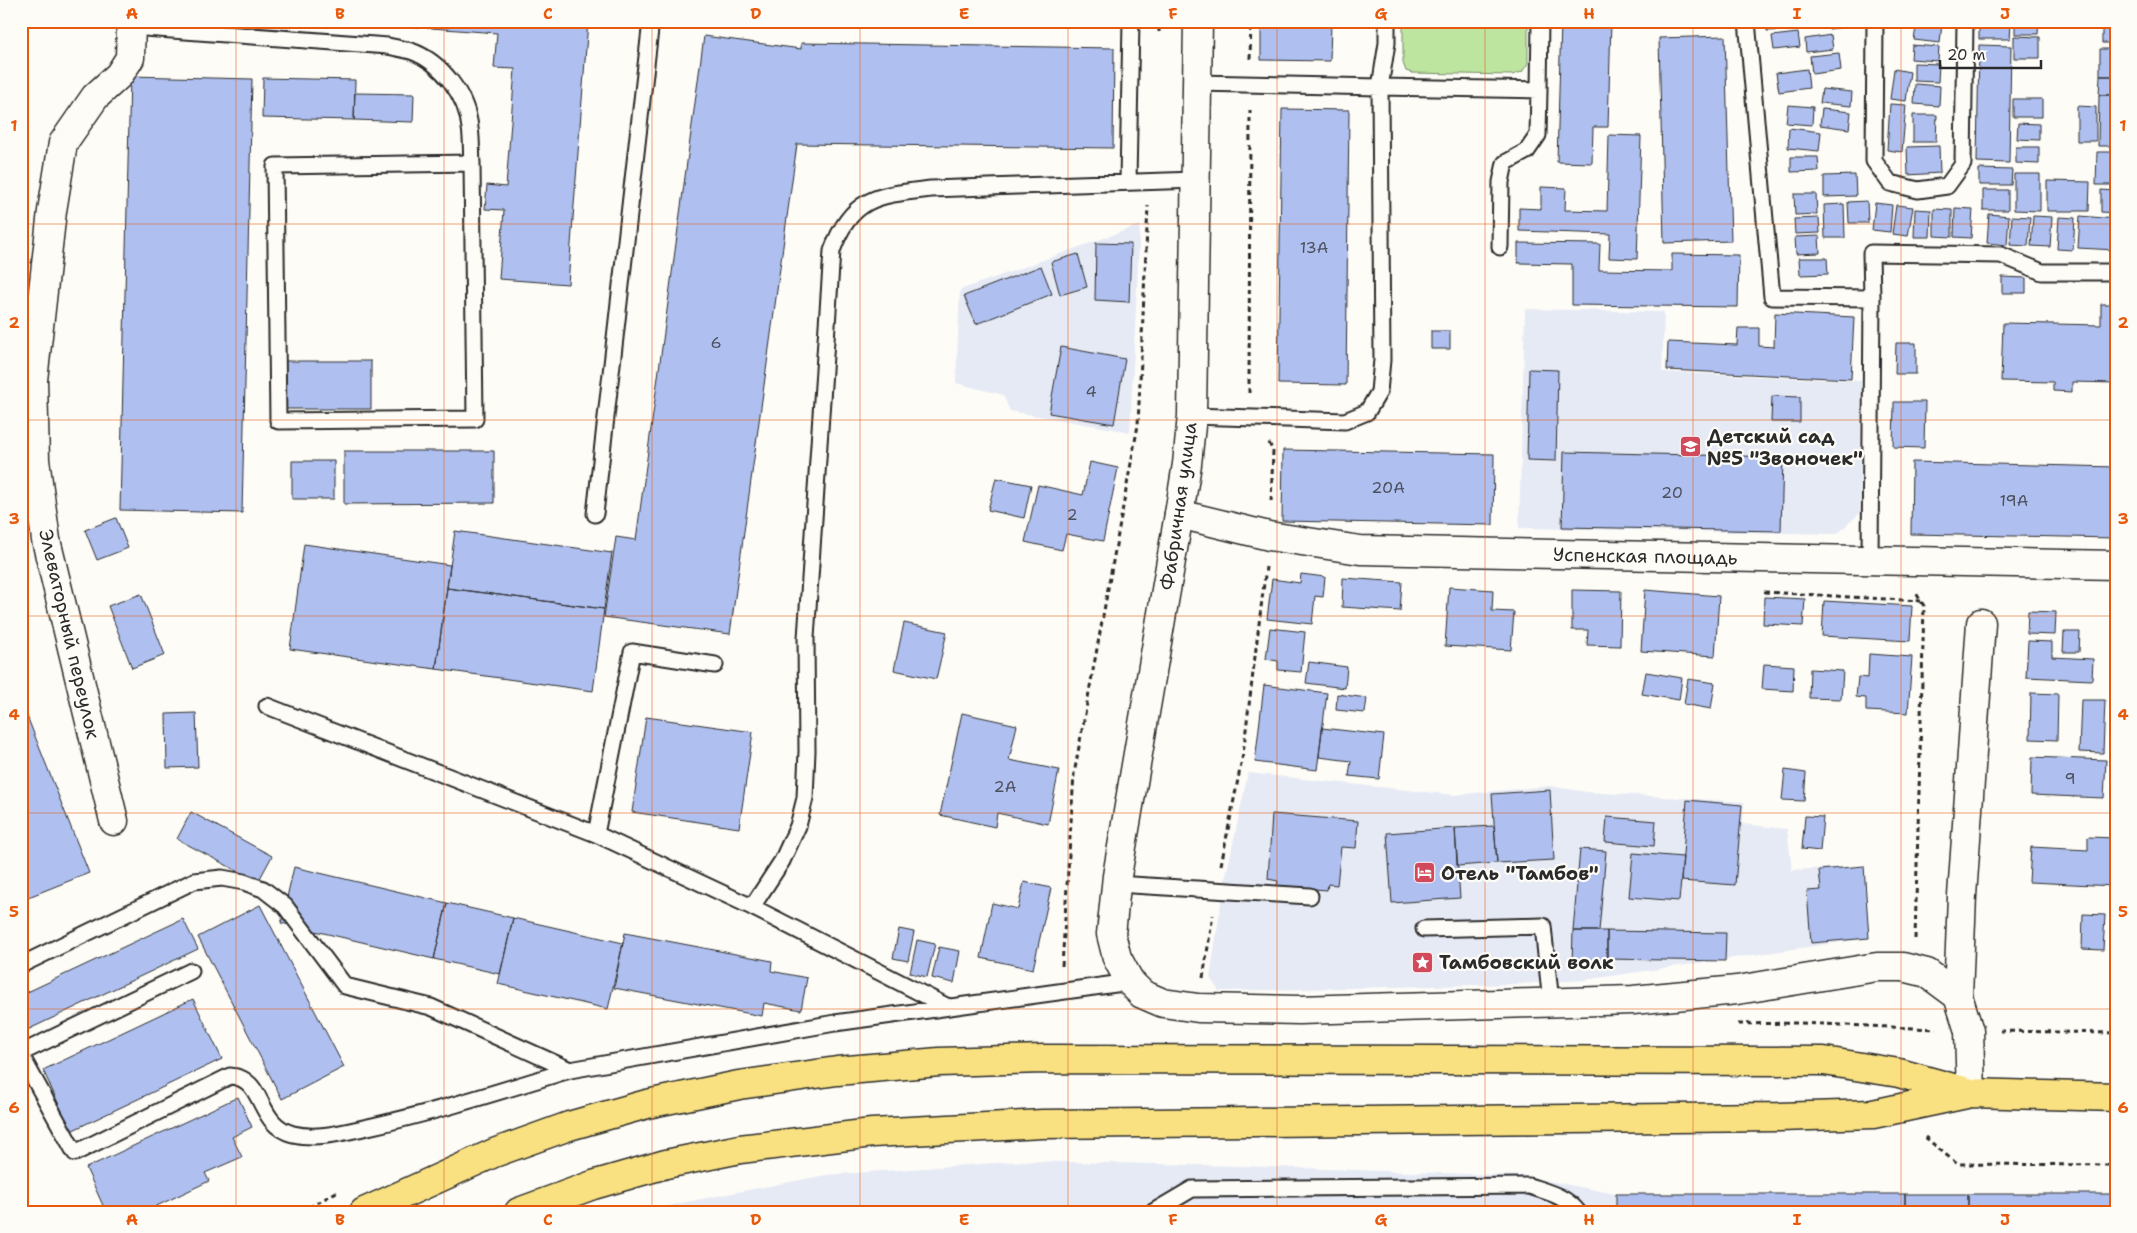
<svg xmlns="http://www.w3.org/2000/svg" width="2137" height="1233" font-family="'Shantell Sans',sans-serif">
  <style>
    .built { fill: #e6eaf5 }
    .green { fill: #bee5a0; stroke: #748866 }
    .building { fill: #afc0f0; stroke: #2b2b2b }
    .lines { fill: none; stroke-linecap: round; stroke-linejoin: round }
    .service-casing { stroke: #2b2b2b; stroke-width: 19 }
    .minor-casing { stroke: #2b2b2b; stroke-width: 31 }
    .tertiary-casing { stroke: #2b2b2b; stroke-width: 31 }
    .primary-casing { stroke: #2b2b2b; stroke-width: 31 }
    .path { stroke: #2b2b2b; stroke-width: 3; stroke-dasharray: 5 4; stroke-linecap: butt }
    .service { stroke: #fdfcf7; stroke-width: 15 }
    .minor { stroke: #fdfcf7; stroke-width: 28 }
    .tertiary { stroke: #fdfcf7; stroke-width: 28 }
    .primary { stroke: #f9e181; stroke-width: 28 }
    .rail-casing { stroke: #2b2b2b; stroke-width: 5.5 }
    .rail { stroke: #fdfcf7; stroke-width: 4; stroke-dasharray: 11; stroke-linecap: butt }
    .grid { fill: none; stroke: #e8590c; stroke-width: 1; stroke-opacity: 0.55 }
    .labels { text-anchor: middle; stroke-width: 4.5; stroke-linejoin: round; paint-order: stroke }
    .number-label { font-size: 16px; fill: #4c505c }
    .poi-label { font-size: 19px; font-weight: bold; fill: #2b2b2b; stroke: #fdfcf7; text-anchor: start }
    .street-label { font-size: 19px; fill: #2b2b2b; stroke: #fdfcf7 }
    .neatline { fill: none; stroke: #e8590c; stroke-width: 2 }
    .grid-label { font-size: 16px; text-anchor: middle; font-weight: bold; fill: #e8590c }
  </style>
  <rect width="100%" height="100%" fill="#fdfcf7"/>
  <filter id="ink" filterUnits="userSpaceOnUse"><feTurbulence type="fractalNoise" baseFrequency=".02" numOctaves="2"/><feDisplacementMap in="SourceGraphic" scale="10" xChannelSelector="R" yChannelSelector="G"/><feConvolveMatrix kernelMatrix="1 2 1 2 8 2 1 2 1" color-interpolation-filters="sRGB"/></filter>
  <g filter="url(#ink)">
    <path class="built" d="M1140 225 1130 432 1010 411 1003 395 956 383 960 290Z
      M1525 309 1664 312 1662 372 1861 381 1860 513 1837 534 1519 528Z
      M1248 773 1454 795 1549 786 1587 792 1744 802 1743 824 1787 829 1792 870 1864 866 1869 938 1584 980 1520 984 1219 991 1210 978 1223 890Z
      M1024 1161 1241 1166 1524 1176 1616 1194H2116V1212H650L676 1204 826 1175Z"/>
    <path class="green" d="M1403 21H1528V63L1522 72 1512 75 1412 73 1406 71 1403 63Z"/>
    <path class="building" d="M340 21H588L568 284 499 279 504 210 485 209 487 185 506 187 515 69 494 68 497 33Z
      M1261 21H1331L1330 61 1261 60Z
      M1561 21H1611L1608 127H1593L1592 163 1557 162Z
      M1766 21H1801L1802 29 1767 31Z
      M1806 21H1824V27H1807Z
      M1829 21H1844V27L1829 29Z
      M1917 21 1942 23 1940 43 1914 40Z
      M2015 21H2039L2038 34H2015Z
      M2079 21H2095V28L2079 27Z
      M1979 24H2011L2010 39H1979Z
      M2102 28H2116V43H2102Z
      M1798 33 1800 47 1774 50 1772 36Z
      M1831 35 1833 49 1806 52 1805 39Z
      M704 36 801 49V43L1114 48 1113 148 797 144 730 634 604 617 616 537 636 540Z
      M1725 36 1731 241 1664 243 1659 38Z
      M2014 36 2040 37V58H2014Z
      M1912 45 1939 47 1938 61 1911 59Z
      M1979 45 2011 46 2009 163 1977 162Z
      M2100 49H2116V76H2100Z
      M1839 53 1841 70 1812 74 1810 56Z
      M1914 63 1939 64 1938 82 1914 81Z
      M1807 69 1809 88 1779 92 1776 73Z
      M1894 69 1910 72 1906 101 1890 99Z
      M130 76 252 79 242 513 120 510Z
      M2100 76H2116V95H2099Z
      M263 78 355 80 354 120 262 118Z
      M1915 84 1940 86 1939 106 1914 104Z
      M1822 89 1852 92 1851 106 1820 103Z
      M355 93 414 94 413 122 354 120Z
      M2099 95H2116V146H2098Z
      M2013 99H2042V117H2013Z
      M1890 104 1906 105 1902 152 1887 150Z
      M1788 105 1813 107 1812 125 1786 123Z
      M2077 106 2096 107V141H2077Z
      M1282 109 1349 110 1346 385 1278 384Z
      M1822 109 1851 112 1849 129 1820 125Z
      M1913 115H1937L1936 142H1913Z
      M2018 123 2039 124V140L2017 139Z
      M1789 128 1821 132 1819 151 1788 148Z
      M1609 135 1641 136 1637 259 1609 258 1610 234 1519 231V208L1541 209V187L1566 188 1565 210 1607 211Z
      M1939 146 1940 173 1908 175 1907 147Z
      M2016 147H2039V164L2016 163Z
      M2097 152H2116V185H2096Z
      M1791 157H1818L1819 171 1791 172Z
      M1979 169 2012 170 2011 185H1979Z
      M2014 174H2040V211L2014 210Z
      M1855 175 1856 196 1824 197V176Z
      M2047 181 2090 182 2089 211H2047Z
      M1983 190H2008V210H1983Z
      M2101 190 2116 191V213L2101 212Z
      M1794 194H1816L1817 214 1795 215Z
      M1867 201 1868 223H1849L1848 202Z
      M1875 203 1892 205 1890 232 1872 230Z
      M1844 204 1845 238H1825L1824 205Z
      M1896 205 1913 207 1908 236 1892 234Z
      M1955 208 1973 209 1971 238 1954 237Z
      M1915 209 1931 210 1930 237H1914Z
      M1934 209 1952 210V237L1934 236Z
      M1989 214 2009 216 2007 245 1987 243Z
      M2012 216 2030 217 2028 246 2010 245Z
      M2033 216 2052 217 2050 247 2031 246Z
      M2080 216 2116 219V250L2078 248Z
      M2059 217 2075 218 2073 250 2057 249Z
      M1819 218 1820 233 1795 234 1794 219Z
      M1819 236 1820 253 1796 254 1795 237Z
      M1096 243 1131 244 1129 302 1095 300Z
      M1518 243 1600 244 1599 270 1672 271V254L1739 255 1738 307 1572 305V264L1518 263Z
      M1078 254 1087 287 1060 295 1051 262Z
      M1799 258H1827L1828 274 1800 275Z
      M1041 266 1052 294 976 324 964 296Z
      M2002 277 2026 278V293H2002Z
      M2101 304H2116V383L2072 382V392L2053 391V382L2001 381 2003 323 2101 325Z
      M1775 313 1854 317 1851 379 1667 370 1668 342 1737 345 1738 328H1759V346L1774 347Z
      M1431 331H1450V349H1431Z
      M1896 343H1916V374H1895Z
      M1061 347 1125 359 1114 424 1049 413Z
      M284 361H371V409H284Z
      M1529 369 1558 370 1556 461 1527 460Z
      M1772 396 1800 397V422H1771Z
      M1894 402H1925L1924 448 1893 447Z
      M1283 450 1494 454 1493 525 1282 521Z
      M344 451H494V503L344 504Z
      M1564 452 1783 457 1781 531 1562 527Z
      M292 461H334V499H292Z
      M1090 462 1118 468 1103 541 1066 534 1062 550 1025 542 1038 485 1083 495Z
      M1912 462 2116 467V538L1911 534Z
      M996 478 1031 485 1024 518 988 510Z
      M116 518 128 548 97 560 85 530Z
      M455 531 612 553 604 609 447 588Z
      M304 544 450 565 436 669 290 649Z
      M1301 574 1325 577 1323 597 1315 596 1312 624 1267 619 1272 579 1300 583Z
      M1343 578 1402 582 1400 611 1342 607Z
      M1449 587 1493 590 1492 611 1514 612 1511 650 1445 646Z
      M447 588 604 609 593 691 436 669Z
      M1572 590 1621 591 1620 646 1587 645 1588 630H1572Z
      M1645 590 1719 596 1715 656 1641 651Z
      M141 594 165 655 132 668 108 606Z
      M1764 597 1805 599 1803 626 1763 624Z
      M1824 601 1912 606 1910 641 1822 636Z
      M2028 611 2056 612 2055 635 2027 634Z
      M904 623 947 632 936 679 894 670Z
      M1270 628 1305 632 1301 672 1278 670V661L1266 659Z
      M2064 632H2080L2079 652H2063Z
      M2028 641 2052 642V657L2093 659 2092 680 2026 677Z
      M1869 654 1912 657 1908 713 1866 711V698L1856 697 1858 677 1868 678Z
      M1309 662 1347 667 1345 688 1306 683Z
      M1764 664 1794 666 1793 691 1762 689Z
      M1810 669 1843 671 1841 699 1809 698Z
      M1646 672 1682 678 1679 700 1642 694Z
      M1688 679 1715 683 1711 709 1684 704Z
      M1264 685 1327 693 1317 770 1255 762Z
      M2031 693 2058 694 2057 740 2030 739Z
      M1337 694 1367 698 1365 713 1336 710Z
      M2081 700H2105L2103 753 2079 752Z
      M21 701 89 873 26 898 21 886Z
      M196 713 198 767 167 768 166 714Z
      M962 713 1017 725 1009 760 1059 770 1048 824 997 813 995 827 940 815Z
      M646 717 753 732 739 828 632 812Z
      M1322 728 1384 735 1379 779 1349 776 1351 761 1319 757Z
      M2032 757 2106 760 2104 798 2031 795Z
      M1785 770 1806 773 1804 801 1782 800Z
      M1550 790 1554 860 1497 863 1492 794Z
      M1687 800 1742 805 1735 885 1681 881Z
      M191 812 272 856 258 882 177 839Z
      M1272 814 1358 821 1356 848 1341 847 1337 885 1328 884 1327 890 1277 886 1278 881 1268 879Z
      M1805 816 1823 817 1820 851 1802 849Z
      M1607 817 1656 821 1654 846 1605 842Z
      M1494 826 1497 863 1457 866 1455 828Z
      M1455 828 1460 898 1392 903 1387 833Z
      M2088 837 2116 838 2115 886 2029 882 2031 847 2088 850Z
      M1580 849 1606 851 1599 931H1573Z
      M1633 853 1683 857 1679 901 1629 897Z
      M1864 866 1869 938 1811 943 1807 891 1821 890 1819 870Z
      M294 867 447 903 434 959 281 923Z
      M1024 882 1051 888 1033 969 981 958 992 903 1018 909Z
      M447 903 513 918 500 974 434 959Z
      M260 905 344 1067 282 1099 198 937Z
      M2083 914 2105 915 2103 950 2082 949Z
      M513 918 623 943 608 1009 498 984Z
      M183 919 198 949 23 1032 21 995Z
      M899 929 914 932 908 961 893 958Z
      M1573 931H1607V964H1572Z
      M1607 931 1726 933 1725 961 1607 959Z
      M625 933 772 961 771 971 807 978 801 1010 764 1003 762 1016 614 988Z
      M917 940 935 944 927 977 910 973Z
      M939 947 960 951 954 983 932 978Z
      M193 999 222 1059 71 1131 43 1070Z
      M238 1097 252 1127 232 1137 242 1157 205 1173 209 1181 144 1212H106L86 1168Z
      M1616 1194H1905V1212H1616Z
      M1905 1194H1968V1212H1905Z
      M1968 1194H2116V1212H1968Z"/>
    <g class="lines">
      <defs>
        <path id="service" d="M1387 21V43L1380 87 1539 90 1540 21
          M1747 21 1772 297 1872 298 1870 560
          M1875 21 1874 161 1890 183 1918 190 1947 186 1963 164 1965 21
          M131 27 388 46C396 48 404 49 411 51 442 62 467 96 470 128 472 140 471 152 472 163L475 419 278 421 275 166 472 163
          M1128 181 1131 21
          M1500 247 1501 182 1505 163 1527 151 1538 135 1539 90
          M1872 298 1871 253 2001 255 2042 272H2116
          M1192 416 1345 421 1367 412 1379 392 1382 360 1380 87 1197 83
          M595 514 651 21
          M267 706 596 834 752 907 782 861 798 826 805 798 807 751 806 638 832 251C851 196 879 195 931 189L1196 180
          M596 834 632 652 715 665
          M1116 884 1310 896
          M752 907 948 1007
          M1424 929 1543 926 1551 1003
          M21 965 194 881 222 878 244 882 263 889 285 906 345 986 431 1007 570 1070 835 1023 1130 982
          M21 1053 191 971
          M21 1055 75 1153 230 1076C266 1078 255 1124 293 1134 318 1140 344 1132 368 1127 437 1112 503 1090 570 1070
          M1153 1212 1192 1189 1529 1186C1547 1192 1566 1196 1578 1212"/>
        <g id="minor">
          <path id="s1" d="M1179 514 1269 536 1360 550 2116 565"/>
          <path d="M114 821 46 540 35 460 33 380 52 211 63 143 95 97 119 75 130 58 131 21"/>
          <path d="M1958 996 1962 896 1981 623"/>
        </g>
        <path id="tertiary" d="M1198 21 1192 416 1187 464 1179 514 1117 876 1111 934 1117 958 1130 982 1142 994 1163 1003 1198 1008 1299 1010 1633 1000 1737 990 1877 967H1903L1927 973 1958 996 1969 1031 1971 1093"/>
        <path id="primary" d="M364 1212 494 1153 569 1126 647 1104 739 1085 837 1071 939 1062 1043 1059 1824 1061 1899 1073 1971 1093
          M519 1212 593 1185 666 1164 740 1149 872 1133 1042 1124 1779 1117 1873 1114 1971 1093 2116 1097"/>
      </defs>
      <use href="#service" class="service-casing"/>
      <use href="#minor" class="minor-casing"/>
      <use href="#tertiary" class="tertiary-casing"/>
      <use href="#primary" class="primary-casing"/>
      <path class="path" d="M1159 32V21
        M1250 59 1251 21
        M1249 393 1250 110
        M1269 443 1273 451 1271 503
        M1764 592 1921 601
        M1221 865 1243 754 1266 567
        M1915 939 1924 606 1916 593
        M1062 966 1074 774 1138 425 1148 206
        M1203 978 1213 915
        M1738 1024 1799 1023 1936 1029
        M2000 1031 2116 1033
        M1925 1137 1957 1164 2116 1165
        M301 1212 340 1190"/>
      <use href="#service" class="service"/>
      <use href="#minor" class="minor"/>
      <use href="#tertiary" class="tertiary"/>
      <use href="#primary" class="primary"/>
      <defs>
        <path id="rail" d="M21 1199 29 1212"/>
      </defs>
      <use href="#rail" class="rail-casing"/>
      <use href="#rail" class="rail"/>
    </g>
  </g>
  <path class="grid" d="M236 21V1212M444 21V1212M652 21V1212M860 21V1212M1068 21V1212M1277 21V1212M1485 21V1212M1693 21V1212M1901 21V1212M21 224H2116M21 420H2116M21 616H2116M21 813H2116M21 1009H2116"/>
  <defs>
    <symbol id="school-square" viewBox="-11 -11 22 22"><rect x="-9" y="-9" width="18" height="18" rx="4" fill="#d1495b" stroke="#fdfcf7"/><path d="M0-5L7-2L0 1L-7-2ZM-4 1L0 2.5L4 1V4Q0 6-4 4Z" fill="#fff"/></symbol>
    <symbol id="hotel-square" viewBox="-11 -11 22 22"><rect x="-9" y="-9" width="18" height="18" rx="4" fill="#d1495b" stroke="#fdfcf7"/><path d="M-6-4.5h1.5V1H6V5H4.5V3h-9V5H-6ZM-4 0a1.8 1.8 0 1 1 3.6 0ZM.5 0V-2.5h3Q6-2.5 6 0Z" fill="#fff"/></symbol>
    <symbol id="sight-square" viewBox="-11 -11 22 22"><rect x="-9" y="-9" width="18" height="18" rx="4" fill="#d1495b" stroke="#fdfcf7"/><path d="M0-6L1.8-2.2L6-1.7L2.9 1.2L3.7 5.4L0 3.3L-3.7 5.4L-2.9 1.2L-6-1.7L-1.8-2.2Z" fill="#fff"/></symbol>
  </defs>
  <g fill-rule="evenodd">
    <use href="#school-square" x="1678" y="434" width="25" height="25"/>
    <use href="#hotel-square" x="1412" y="860" width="25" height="25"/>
    <use href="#sight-square" x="1410" y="950" width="25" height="25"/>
  </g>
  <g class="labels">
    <g class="number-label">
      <text x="1314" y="253">13А</text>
      <text x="716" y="348">6</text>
      <text x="1091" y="397">4</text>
      <text x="1388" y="493">20А</text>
      <text x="1672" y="498">20</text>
      <text x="2014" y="506">19А</text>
      <text x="1072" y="520">2</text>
      <text x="2070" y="784">9</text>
      <text x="1005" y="792">2А</text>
    </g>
    <g class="poi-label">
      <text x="1707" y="443">Детский сад<tspan x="1707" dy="22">№5 "Звоночек"</tspan></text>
      <text x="1441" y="880">Отель "Тамбов"</text>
      <text x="1439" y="969">Тамбовский волк</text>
    </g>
    <g class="street-label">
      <text transform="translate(1178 506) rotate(-82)" y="7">Фабричная улица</text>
      <text dy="7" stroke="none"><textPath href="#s1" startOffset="470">Успенская площадь</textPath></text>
      <text transform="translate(70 634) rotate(77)" y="7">Элеваторный переулок</text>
    </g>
  </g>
  <rect width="2137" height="1233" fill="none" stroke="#fdfcf7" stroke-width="55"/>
  <path d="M1940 60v8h101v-8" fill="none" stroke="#2b2b2b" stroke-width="2.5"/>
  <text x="1947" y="60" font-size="15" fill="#2b2b2b" stroke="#fdfcf7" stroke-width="4" paint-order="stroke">20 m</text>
  <rect x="28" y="28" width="2082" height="1178" class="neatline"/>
  <g class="grid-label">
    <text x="132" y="19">A</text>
    <text x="340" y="19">B</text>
    <text x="548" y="19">C</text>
    <text x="756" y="19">D</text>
    <text x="964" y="19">E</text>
    <text x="1173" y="19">F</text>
    <text x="1381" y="19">G</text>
    <text x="1589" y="19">H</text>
    <text x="1797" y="19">I</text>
    <text x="2005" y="19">J</text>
    <text x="14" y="131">1</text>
    <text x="2123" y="131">1</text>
    <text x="14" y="328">2</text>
    <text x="2123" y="328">2</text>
    <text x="14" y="524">3</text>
    <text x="2123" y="524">3</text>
    <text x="14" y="720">4</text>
    <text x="2123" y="720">4</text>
    <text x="14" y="917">5</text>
    <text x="2123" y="917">5</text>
    <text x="14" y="1113">6</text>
    <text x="2123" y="1113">6</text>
    <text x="132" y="1225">A</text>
    <text x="340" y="1225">B</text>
    <text x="548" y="1225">C</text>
    <text x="756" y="1225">D</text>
    <text x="964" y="1225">E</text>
    <text x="1173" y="1225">F</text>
    <text x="1381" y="1225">G</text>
    <text x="1589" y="1225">H</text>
    <text x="1797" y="1225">I</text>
    <text x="2005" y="1225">J</text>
  </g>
</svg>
